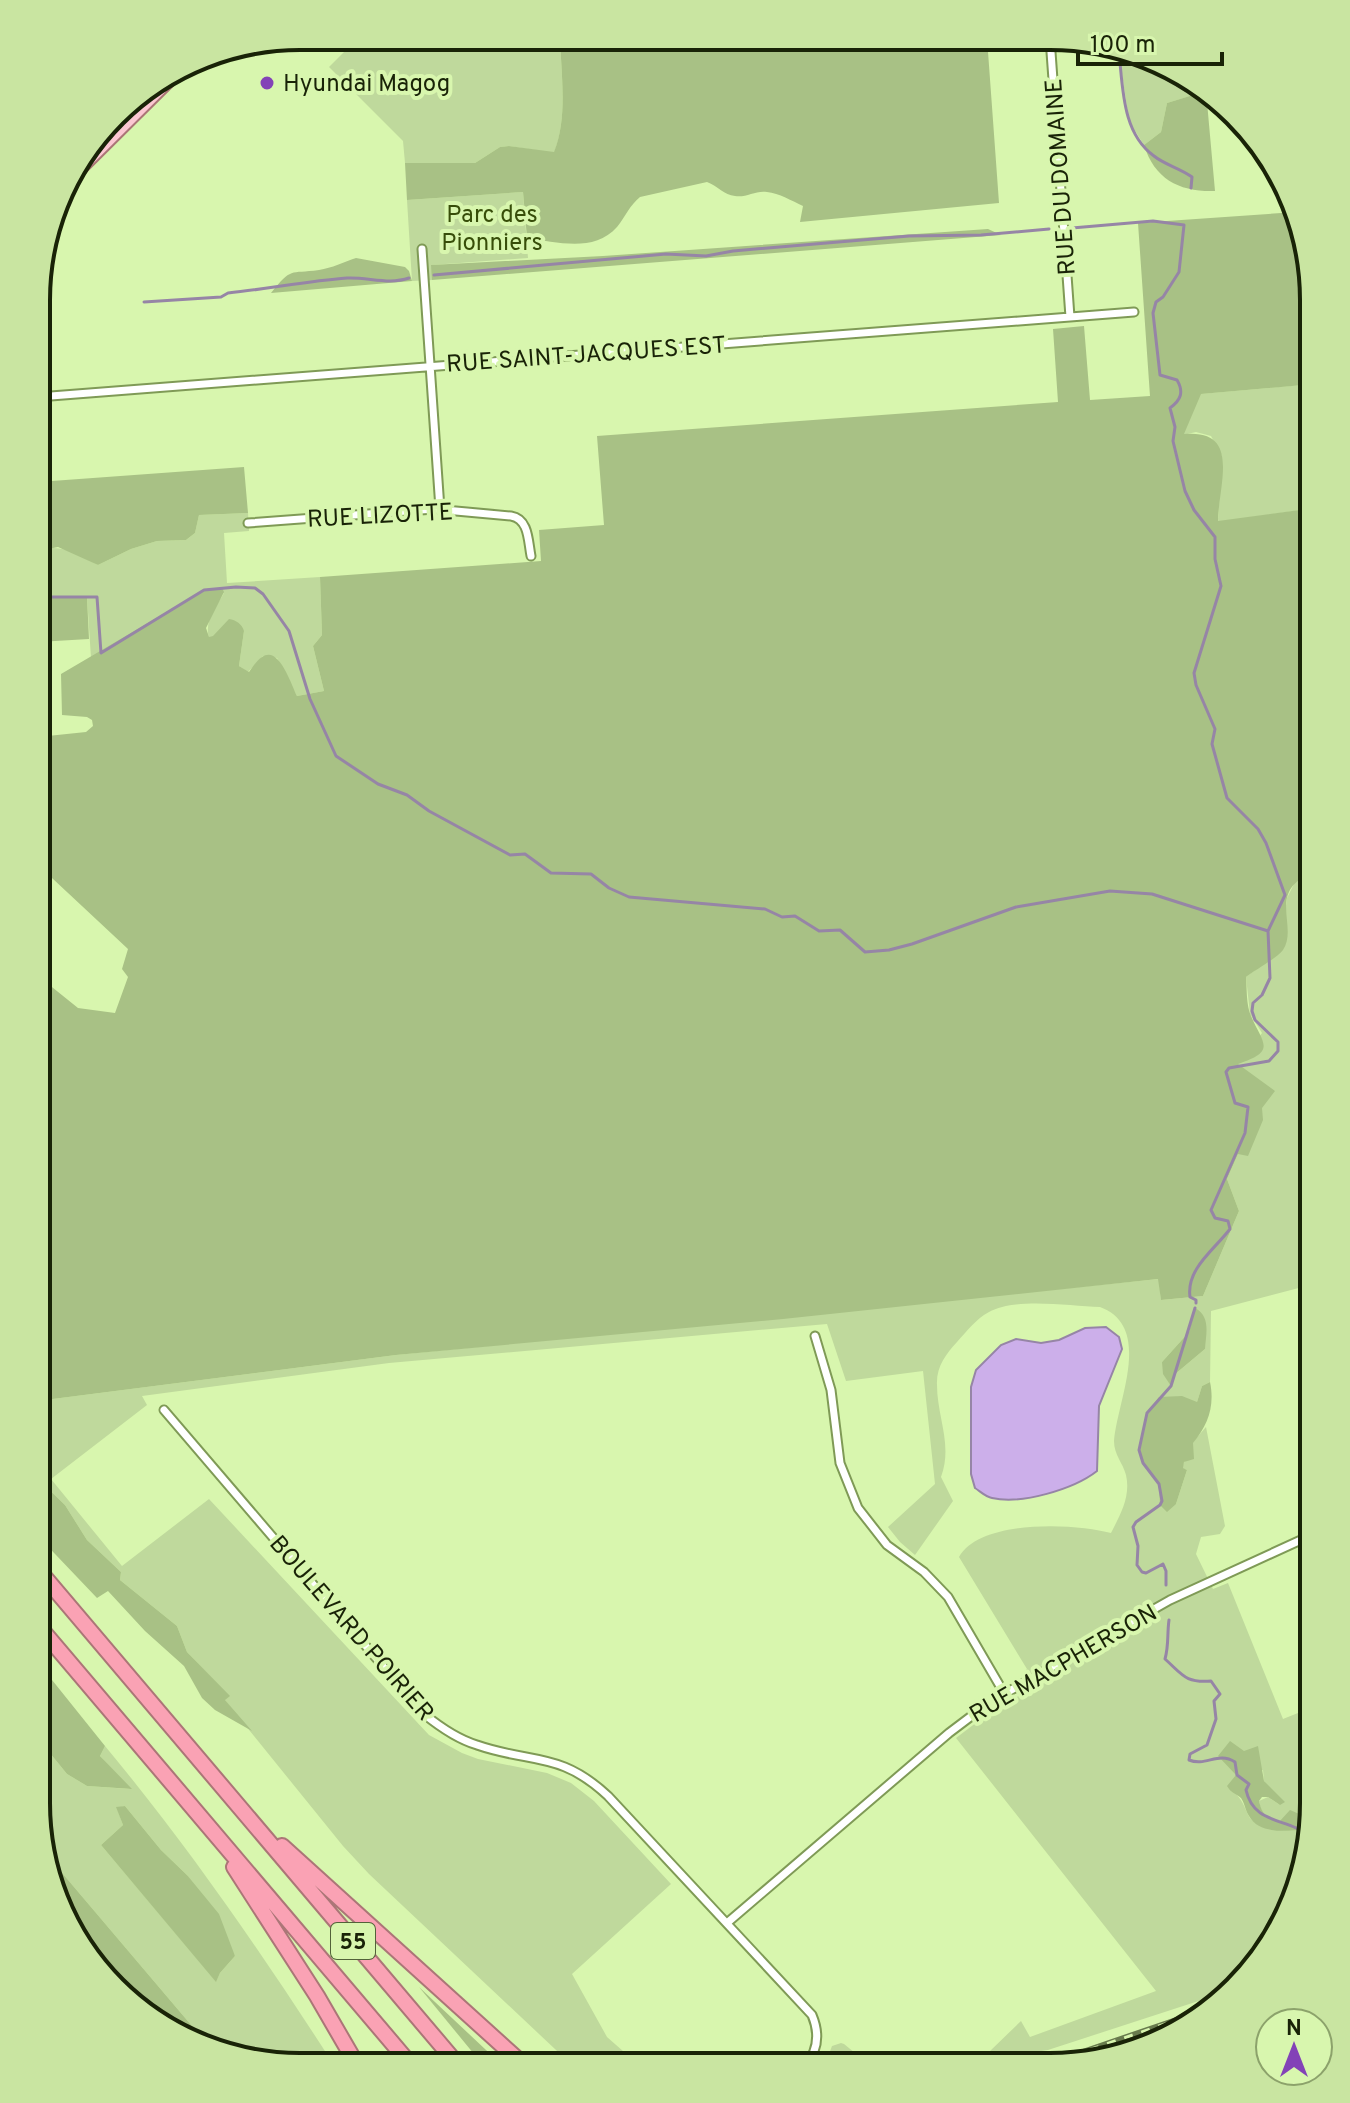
<svg xmlns="http://www.w3.org/2000/svg" width="1350" height="2103" font-family="Overpass,sans-serif">
  <style>
    .green { fill: #bfd99c; fill-rule: evenodd }
    .forest { fill: #a8c185 }
    .water { fill: #ccafea; stroke: #9685a6; stroke-width: 2 }
    .lines { fill: none; stroke-linecap: round; stroke-linejoin: round }
    .stream { stroke: #9685a6; stroke-width: 3 }
    .street-casing { stroke: #7f9a56; stroke-width: 11 }
    .primary-casing { stroke: #ab7677; stroke-width: 16 }
    .highway-casing { stroke: #ab7677; stroke-width: 18 }
    .street { stroke: #fff; stroke-width: 7 }
    .primary { stroke: #fcc7d2; stroke-width: 12 }
    .highway { stroke: #faa2b4; stroke-width: 14 }
    .rail-casing { stroke: #687b4d; stroke-width: 6 }
    .rail { stroke: #d8f6ae; stroke-width: 3; stroke-dasharray: 9; stroke-linecap: butt }
    .poi-dot { fill: #8342b7; stroke: #d8f6ae; stroke-width: 3 }
    .labels { text-anchor: middle; stroke-width: 8; stroke-linejoin: round; paint-order: stroke }
    .shield { fill: #d8f6ae; stroke: #526239; stroke-width: 2 }
    .shield-label { font-size: 22px; font-weight: bold; fill: #192307 }
    .poi-label { font-size: 24px; fill: #192307; stroke: #d8f6ae; text-anchor: start }
    .street-label { font-size: 24px; fill: #192307; stroke: #d8f6ae }
    .park-label { font-size: 24px; fill: #374d09; stroke: #d8f6ae }
    .rim { fill: none; stroke: #192307; stroke-width: 4 }
  </style>
  <rect width="100%" height="100%" fill="#d8f6ae"/>
  <path class="green" d="M360 36 560 37C561 73 568 118 554 153L509 146 500 147 475 163H405L403 141 329 67Z
    M1119 53 1210 90 1167 103 1161 132 1144 145 1129 121Z
    M523 192 528 258 432 265V280L412 281 407 200Z
    M1314 384V508L1218 522 1222 456 1211 436 1196 432 1183 435 1200 394Z
    M248 513 249 531 224 533 227 583 320 577 322 635 313 646 324 691 297 696 277 658 263 656 248 672 239 666 244 631 209 638C204 621 216 607 224 593L91 658 87 597H38V551C60 542 79 555 98 565L131 549 157 541 186 540 195 533 199 515Z
    M1314 872V1284L1211 1311 1210 1382 1202 1386 1197 1402 1145 1420 1139 1449 1144 1463 1159 1484 1162 1501 1176 1504 1187 1470 1182 1468 1184 1462 1189 1459 1192 1443 1206 1427 1225 1526 1220 1534 1201 1537 1196 1554 1213 1589 1228 1583 1283 1719 1313 1707V1821C1291 1819 1265 1833 1259 1801L1268 1797 1280 1805 1264 1781 1263 1770 1237 1775 1236 1794C1244 1802 1245 1810 1250 1818 1261 1832 1287 1831 1302 1830L1310 1837 1294 1904 1260 1963 1220 1994 1048 2050 1022 2054 1002 2067H927L946 2055 989 2052 1021 2021 1030 2037 1156 1991 956 1738 985 1716 1032 1688 1022 1673 1027 1669 959 1557C980 1519 1075 1523 1111 1533 1120 1515 1131 1497 1126 1475 1123 1463 1114 1455 1114 1441 1117 1401 1154 1327 1100 1307 1070 1306 1015 1297 989 1312 976 1319 967 1331 957 1342 946 1354 936 1367 937 1385 937 1417 953 1445 941 1477L953 1501 915 1555 900 1542 888 1527 935 1484 923 1371 846 1381 827 1324 389 1363 142 1396 147 1405 51 1479 122 1566 209 1499 429 1735 462 1753 478 1759 547 1773 571 1783 594 1801 671 1884 572 1974 607 2037 640 2066H573L369 1874 343 1846 224 1699 229 1696 187 1652 177 1626 120 1580 121 1572 87 1540 65 1505 36 1477 37 1401 396 1355 1159 1279 1161 1300 1203 1296 1239 1211 1227 1179 1238 1154 1237 1064 1262 1033 1250 1014 1246 977 1267 961 1285 913 1287 898 1295 882ZM1194 1309 1205 1349 1174 1375 1162 1362 1189 1332Z
    M36 1736 67 1774 87 1786 130 1789 100 1756 105 1746C189 1847 263 1955 334 2065H266L203 2039 46 1854 36 1803ZM125 1806 161 1850 187 1875 235 1956 220 1973 216 1981 101 1845 123 1825 117 1808Z
    M841 2043 844 2044 871 2066H817L829 2054 832 2046Z"/>
  <path class="forest" d="M560 37 987 38 999 203 800 222 803 206C792 201 779 193 767 192 756 190 746 198 735 196 724 195 718 186 707 182L640 197C630 205 625 217 617 227 594 253 557 242 527 238L523 192 407 200 405 163H475L500 147 509 146 554 152C568 118 561 73 560 37Z
    M1206 91 1215 191C1180 192 1155 180 1144 145L1161 132 1167 103Z
    M1296 212 1314 300V384L1201 394 1184 434C1241 429 1219 482 1218 521L1314 508V872C1265 891 1299 926 1283 950 1277 958 1255 970 1246 977 1247 989 1246 1005 1251 1016 1263 1044 1277 1051 1238 1064L1275 1091 1262 1108 1263 1120 1248 1156 1238 1154 1227 1179 1239 1211 1203 1296 1161 1300 1158 1279 783 1319 396 1355 37 1401V975L78 1008 115 1013 128 977 122 969 128 949 37 864V798L47 764 38 737 86 732 93 726 92 720 87 717 62 715 61 674 204 590 222 588 224 592 206 628 209 637 213 636 229 619C236 620 242 624 244 631L239 666 249 672C252 668 257 660 262 657 279 645 291 684 297 696L324 691 313 646 322 635 320 577 541 561 539 530 604 525 597 436 1058 402 1053 329 1084 326 1090 400 1150 396 1138 223Z
    M988 229 1001 235 432 280 431 265 603 256Z
    M356 258 405 267 409 271 412 281 271 293C292 267 289 274 319 270 332 268 344 262 356 258Z
    M244 467 248 513 199 515 195 533 186 540 157 541 131 549 98 565 58 547 38 551V482Z
    M38 597H87L89 639 38 642Z
    M1195 1308C1211 1317 1206 1333 1205 1349L1174 1375 1171 1386 1163 1374 1162 1362 1189 1332Z
    M1210 1382C1215 1406 1208 1425 1193 1443L1194 1459 1184 1462 1183 1468 1187 1470 1176 1504 1167 1512 1160 1505 1159 1484 1144 1463 1139 1450 1147 1413 1159 1397 1182 1396 1197 1402 1202 1386Z
    M36 1477 65 1505 87 1540 121 1572 120 1580 177 1626 187 1652 230 1696 225 1700 252 1731 215 1710 202 1698 184 1666 145 1631 108 1591 97 1598 36 1534Z
    M36 1660 105 1746 100 1756 132 1789 87 1786 67 1774 36 1736Z
    M1230 1741 1244 1751 1258 1746 1264 1781 1285 1802 1280 1805 1268 1797H1262L1259 1801C1262 1814 1266 1818 1279 1822L1290 1810 1313 1820 1310 1837 1302 1830C1285 1831 1259 1834 1249 1816 1245 1810 1245 1804 1241 1798 1235 1793 1231 1793 1227 1786L1236 1775 1218 1756Z
    M125 1806 161 1850 187 1875 219 1914 235 1956 220 1973 216 1982 101 1845 123 1825 116 1807Z
    M46 1854 203 2039 140 2013 56 1904Z
    M419 1987 502 2065H483Z"/>
  <path class="water" d="M1106 1327 1119 1337 1122 1349 1099 1406 1097 1471C1074 1489 1021 1505 992 1498 986 1497 981 1492 975 1488L971 1474V1387L976 1370 1001 1345 1016 1339 1041 1343 1059 1340 1085 1328Z"/>
  <g class="lines">
    <path class="stream" d="M1119 53C1123 88 1122 133 1154 156 1165 165 1180 168 1192 177L1191 188
      M1072 228 1153 221 1184 225 1179 272 1163 297 1156 302 1153 313 1160 375 1177 380C1184 392 1181 400 1170 408L1175 427 1173 441 1185 491 1194 510 1215 537V559L1221 586 1194 673 1196 685 1215 729 1212 744 1227 798 1258 829 1266 843 1285 895 1268 931 1270 978 1262 995 1253 1003 1252 1011 1255 1020 1278 1042V1051L1269 1061 1229 1068 1226 1072 1235 1103 1248 1107 1245 1133 1211 1210 1215 1218 1228 1221 1230 1229C1214 1250 1186 1269 1190 1297L1196 1300V1303
      M434 275 666 254 706 256 733 251 909 236 981 235 1049 229
      M144 302 221 297 228 293C268 289 307 281 347 278 368 277 389 285 409 278
      M38 597H97L101 653 204 590 236 587 255 588 263 594 289 631 310 699 336 756 378 784 407 795 429 811 510 855 525 854 551 873 591 874 609 888 629 897 765 909 782 917 795 916 819 931 840 930 865 952 889 950 912 944 1016 907 1110 891 1152 894 1268 931
      M1166 1585V1571L1163 1564 1146 1573 1142 1572 1137 1565 1138 1546 1133 1527 1136 1522 1160 1505 1162 1501 1159 1484 1143 1463 1139 1450 1147 1413 1171 1386 1195 1308
      M1169 1620C1167 1634 1169 1645 1165 1659 1183 1675 1185 1683 1211 1681L1220 1694 1214 1701 1216 1719 1207 1745 1190 1754 1189 1760C1206 1767 1218 1751 1235 1762L1237 1775 1249 1784 1246 1790C1254 1826 1289 1817 1310 1837
      M838 2056 844 2066"/>
    <defs>
      <path id="street" d="M1050 38 1070 317
        M422 249 440 509
        M38 397 1134 312
        M248 523 434 509 511 516C529 519 528 541 531 556
        M815 1336 831 1390 840 1463 858 1508 887 1545 924 1572 948 1597 1004 1693
        M164 1410 424 1714C440 1727 457 1739 477 1745 532 1764 560 1751 608 1796L812 2015C820 2034 818 2051 805 2066
        M727 1923 949 1733 990 1702 1170 1600 1314 1534"/>
      <path id="primary" d="M63 185 182 67"/>
      <path id="highway" d="M36 1567 458 2065
        M36 1623 411 2065
        M282 1846 525 2066
        M234 1867 317 1996 357 2065"/>
    </defs>
    <use href="#street" class="street-casing"/>
    <use href="#primary" class="primary-casing"/>
    <use href="#highway" class="highway-casing"/>
    <use href="#street" class="street"/>
    <use href="#primary" class="primary"/>
    <use href="#highway" class="highway"/>
    <defs>
      <path id="rail" d="M1039 2067 1194 2014"/>
    </defs>
    <use href="#rail" class="rail-casing"/>
    <use href="#rail" class="rail"/>
  </g>
  <circle class="poi-dot" cx="267" cy="83" r="8"/>
  <g class="labels">
    <rect class="shield" x="331" y="1923" width="44" height="36" rx="6"/>
    <g class="shield-label">
      <text x="353" y="1949">55</text>
    </g>
    <g class="poi-label">
      <text x="283" y="91">Hyundai Magog</text>
    </g>
    <g class="street-label">
      <text transform="translate(1060 177) rotate(-94)" y="8">RUE DU DOMAINE</text>
      <text transform="translate(586 354) rotate(-4)" y="8">RUE SAINT-JACQUES EST</text>
      <text transform="translate(380 515) rotate(-3)" y="8">RUE LIZOTTE</text>
      <text transform="translate(352 1628) rotate(49)" y="8">BOULEVARD POIRIER</text>
      <text transform="translate(1063 1663) rotate(-30)" y="8">RUE MACPHERSON</text>
    </g>
    <g class="park-label">
      <text x="492" y="222">Parc des<tspan x="492" dy="28">Pionniers</tspan></text>
    </g>
  </g>
  <path d="M0 0H1350V2103H0ZM300 50H1050A250 250 0 0 1 1300 300V1803A250 250 0 0 1 1050 2053H300A250 250 0 0 1 50 1803V300A250 250 0 0 1 300 50Z" fill="#c9e5a1" fill-rule="evenodd"/>
  <path class="rim" d="M300 50H1050A250 250 0 0 1 1300 300V1803A250 250 0 0 1 1050 2053H300A250 250 0 0 1 50 1803V300A250 250 0 0 1 300 50Z"/>
  <g transform="translate(1294 2047)"><circle r="38" fill="#d8f6ae" stroke="#8ca26b" stroke-width="2"/>
  <path d="M0-6L14 30L0 20L-14 30Z" fill="#8342b7"/>
  <text y="-12" font-size="22" font-weight="bold" text-anchor="middle" fill="#192307">N</text>
  </g>
  <path d="M1078 52v12h144v-12" fill="none" stroke="#192307" stroke-width="4"/>
  <text x="1090" y="52" font-size="24" fill="#192307" stroke="#d8f6ae" stroke-width="6" paint-order="stroke">100 m</text>
</svg>
